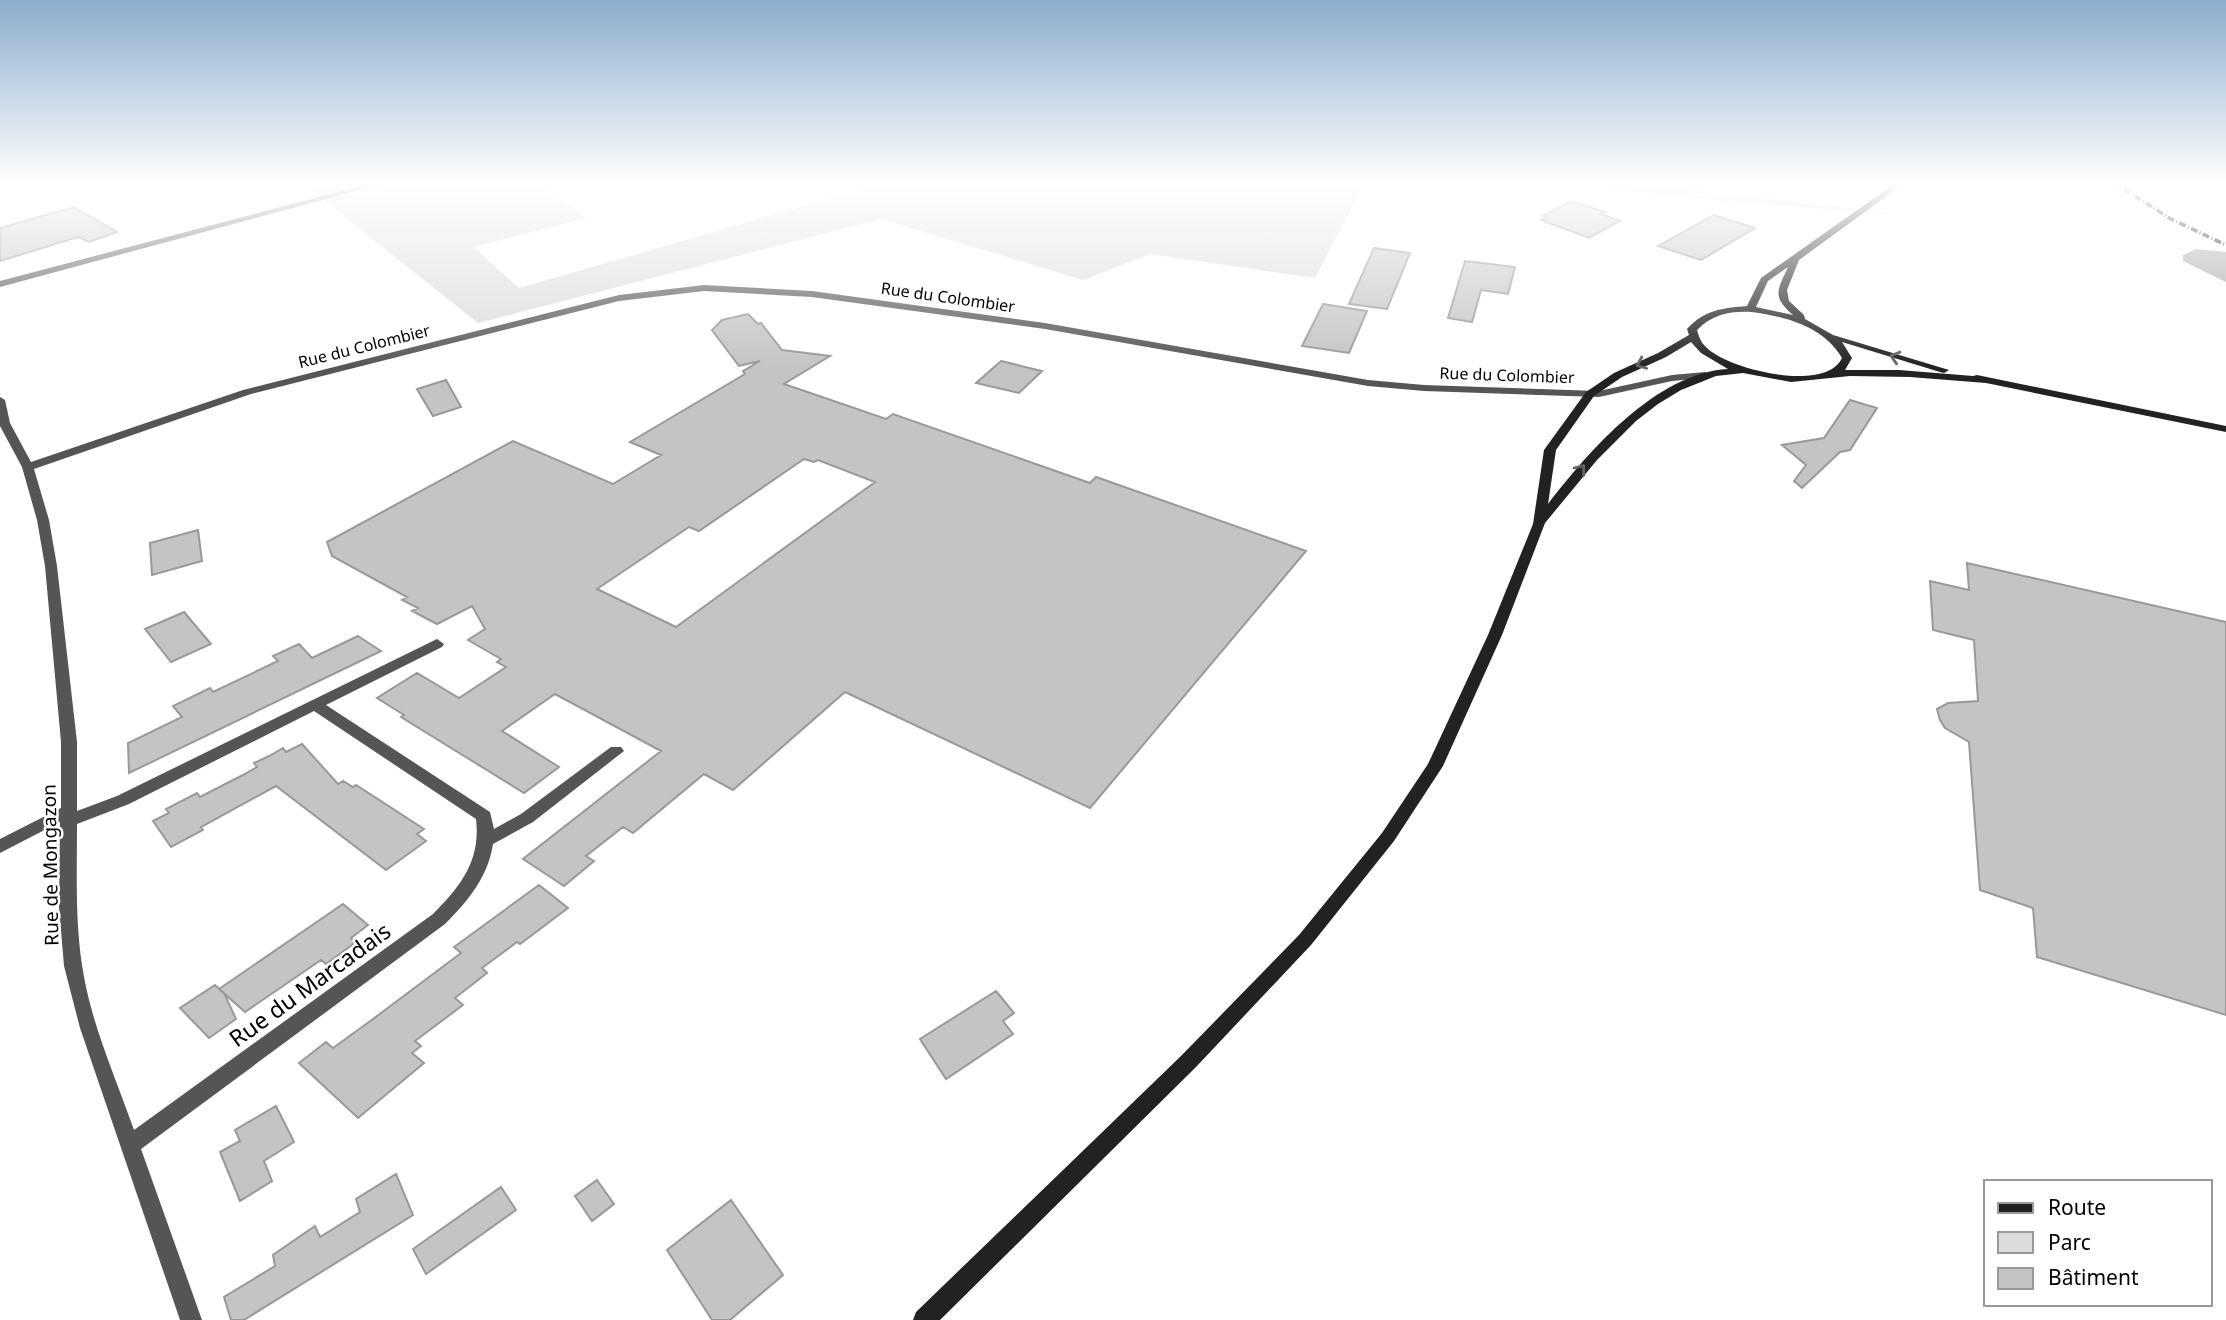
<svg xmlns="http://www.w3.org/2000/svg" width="2226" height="1320" font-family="'Noto Sans',sans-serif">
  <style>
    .green { fill: #dcdcdc }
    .water { fill: #a3a3a3 }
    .building { fill: #c4c4c4; stroke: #999; stroke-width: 2; fill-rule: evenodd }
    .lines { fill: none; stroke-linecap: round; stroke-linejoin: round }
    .street { fill: #555; fill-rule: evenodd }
    .secondary { fill: #222; fill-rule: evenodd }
    .rail { stroke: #000; stroke-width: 3.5; stroke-dasharray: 7 2.5 1 2.5; stroke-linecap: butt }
    .oneway { stroke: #646464 }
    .labels { text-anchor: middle; stroke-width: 5; stroke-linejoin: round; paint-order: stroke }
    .far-street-label { font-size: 16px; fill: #000; stroke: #fff }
    .street-label { font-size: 19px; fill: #000; stroke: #fff }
    .near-street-label { font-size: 23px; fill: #000; stroke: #fff }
  </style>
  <rect width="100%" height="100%" fill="#fff"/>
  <path class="green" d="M301 182H537L587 218 473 247 519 288 888 182 1364 184 1315 278 1150 254 1083 280 881 219 478 323Z
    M1541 182H1627L1898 214 1731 202Z"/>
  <path class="water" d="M2196 249 2226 252V282L2183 261V255Z"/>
  <path class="building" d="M1571 201 1606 212 1601 214 1620 221 1589 238 1541 220 1546 217 1543 216Z
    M74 207 117 232 89 242 78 237 0 261V228Z
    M1714 215 1755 228 1701 260 1658 246Z
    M1374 248 1410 253 1387 309 1349 304Z
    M1465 261 1515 267 1508 294 1481 290 1472 322 1448 318Z
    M1323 304 1367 311 1349 353 1302 346Z
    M748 314 758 324 761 323 782 350 830 356 784 384 886 419 893 414 1090 483 1096 477 1306 551 1090 808 845 692 733 790 704 774 633 833 623 827 586 856 594 861 564 886 523 859 661 751 555 694 502 731 559 767 524 793 401 717 404 715 377 698 417 673 459 698 506 667 497 662 501 659 468 640 485 629 472 606 437 624 412 611 418 608 402 600 407 597 332 556 327 542 513 441 613 484 661 455 630 442 745 374 743 371 760 361 739 366 712 330 722 320ZM804 459 814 462 818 460 875 482 676 627 597 589 689 527 699 531Z
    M1001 361 1042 371 1019 393 976 383Z
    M446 380 461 407 433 416 417 389Z
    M1850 400 1877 408 1850 450 1840 452 1802 488 1794 481 1806 465 1782 445 1824 438Z
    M198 530 202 561 152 575 150 543Z
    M1967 563 2226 622V1015L2037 957 2033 908 1980 890 1969 742 1945 728 1940 720 1937 709 1948 703 1978 701 1974 640 1933 630 1930 581 1969 590Z
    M184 612 211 644 171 662 145 629Z
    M358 636 381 651 129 773 128 743 182 717 173 706 210 688 213 692 278 661 273 656 299 644 312 658Z
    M302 744 338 784 343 781 353 787 356 785 424 829 417 834 426 841 386 870 276 786 201 827 203 830 171 847 153 821 169 813 166 809 197 793 200 797 243 775 257 767 254 763 269 756 283 748 286 752Z
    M539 885 568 908 520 944 517 942 482 968 487 973 455 998 463 1005 415 1041 421 1046 412 1053 424 1063 358 1118 299 1063 326 1042 333 1048 373 1019 461 953 454 947Z
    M343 904 368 925 351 938 356 942 326 964 321 960 245 1012 219 989Z
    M215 985 224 993 236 1019 209 1038 180 1008Z
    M996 991 1014 1013 1003 1021 1013 1034 946 1079 920 1039Z
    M276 1106 294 1142 264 1161 272 1181 240 1201 220 1152 240 1141 235 1130Z
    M396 1174 413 1215 244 1320H231L224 1297 275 1266 273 1255 315 1226 320 1237 360 1212 356 1199Z
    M597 1180 614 1204 592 1221 575 1196Z
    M501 1187 516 1210 426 1274 413 1249Z
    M731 1200 783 1275 730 1320H712L667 1250Z"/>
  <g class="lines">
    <path class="street" d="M375 182H389L0 287V281Z
      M704 285 812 291 1045 323 1368 380 1424 385 1599 391 1672 375 1705 372 1710 375 1705 378 1672 381 1599 397 1424 391 1368 386 1045 329 812 297 704 291 619 301 251 394 34 469 49 520 57 566 77 742V811L117 796 437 639 444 644 442 647 326 705 490 812 494 829 521 814 611 747H621L624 751 533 822 493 844C488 877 468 901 445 924L141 1149 202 1320H180L80 1028 64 966 59 907 60 822 0 853V839L61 808V742L45 566 37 520 22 467 0 426V397L5 400 10 423 31 462 243 390 619 295ZM314 711 476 819C481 860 461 886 433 914L134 1130C115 1076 90 1021 82 965 75 918 77 871 77 824L129 804Z"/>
    <path class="secondary" d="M1897 182H1906L1799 260 1787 290 1789 301 1804 315 1805 319 1833 335 1949 370 1944 373 1940 372 1842 342 1852 358 1845 370H1899L1973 376 1977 375 2226 426V432L1986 383 1910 377 1850 376 1791 382 1743 373 1716 376 1681 390 1658 404 1636 421 1597 460 1545 523 1502 635 1443 766 1394 841 1311 945 1196 1067 940 1320H913L916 1312 1182 1055 1299 935 1382 833 1428 764 1488 635 1533 524 1544 450 1586 392 1614 373 1658 353 1689 335 1687 329C1704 310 1722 308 1747 306L1761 278ZM1788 267C1777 291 1772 296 1793 315L1756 307 1768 281ZM1752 312C1786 317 1823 326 1842 358 1826 393 1730 370 1707 348 1701 343 1699 337 1697 330 1713 314 1730 311 1752 312ZM1691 342 1701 353 1728 369C1656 373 1589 451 1548 504L1556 450 1594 396 1622 377 1666 357Z"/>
    <path class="rail" d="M2113 182 2171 219 2226 245"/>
  </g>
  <defs><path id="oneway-chevron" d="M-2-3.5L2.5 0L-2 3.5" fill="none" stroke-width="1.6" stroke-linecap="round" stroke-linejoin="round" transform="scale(1.75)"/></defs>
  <g class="oneway">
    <use href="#oneway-chevron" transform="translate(1895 357) rotate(-164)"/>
    <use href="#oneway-chevron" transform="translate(1641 364) rotate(157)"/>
    <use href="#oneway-chevron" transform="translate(1581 469) rotate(-52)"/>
  </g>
  <linearGradient id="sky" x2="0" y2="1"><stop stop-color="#8cadcc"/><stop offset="0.5" stop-color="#fff"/><stop offset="1" stop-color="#fff" stop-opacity="0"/></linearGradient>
  <rect width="2226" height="367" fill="url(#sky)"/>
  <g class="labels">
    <g class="far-street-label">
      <text transform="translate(948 297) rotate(8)" y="6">Rue du Colombier</text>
      <text transform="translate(364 346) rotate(-14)" y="6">Rue du Colombier</text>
      <text transform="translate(1507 375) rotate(2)" y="6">Rue du Colombier</text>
    </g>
    <g class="street-label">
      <text transform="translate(50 865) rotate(-91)" y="7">Rue de Mongazon</text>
    </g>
    <g class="near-street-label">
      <text transform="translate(310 985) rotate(-36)" y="8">Rue du Marcadais</text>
    </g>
  </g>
  <rect x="1984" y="1180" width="228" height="126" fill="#ffffff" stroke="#999999" stroke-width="2"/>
  <rect x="1998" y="1203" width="35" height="10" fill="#222222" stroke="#999999" stroke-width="2"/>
  <text x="2048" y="1215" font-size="21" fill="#000000">Route</text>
  <rect x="1998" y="1232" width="35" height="21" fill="#dcdcdc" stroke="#999999" stroke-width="2"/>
  <text x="2048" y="1250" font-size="21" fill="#000000">Parc</text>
  <rect x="1998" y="1268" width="35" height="21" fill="#c4c4c4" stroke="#999999" stroke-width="2"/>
  <text x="2048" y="1285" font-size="21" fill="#000000">Bâtiment</text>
</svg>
